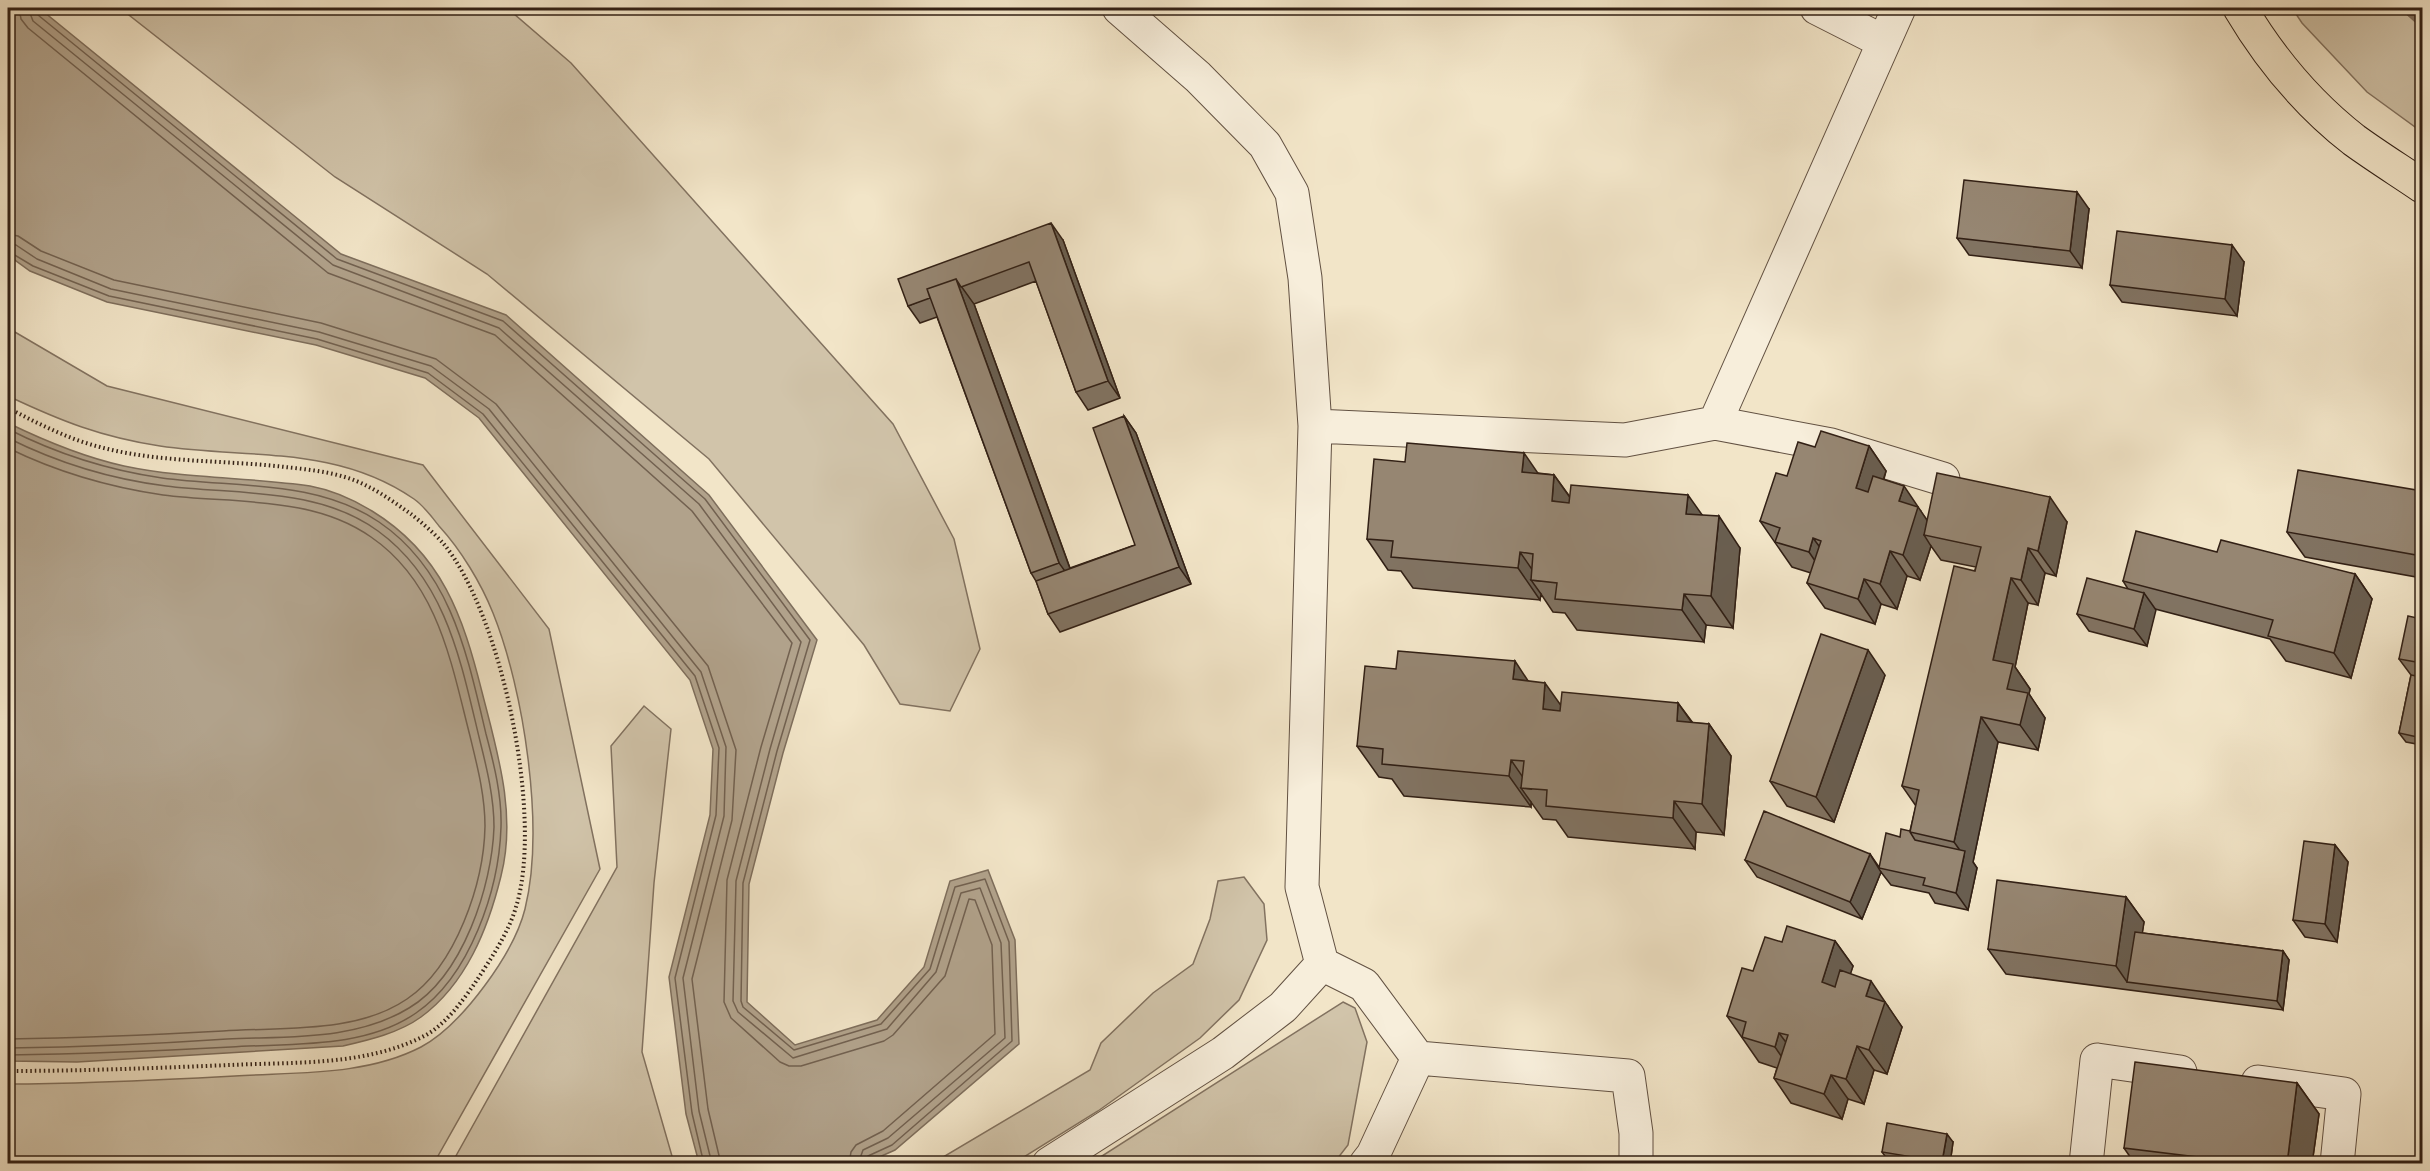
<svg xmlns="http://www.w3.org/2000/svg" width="2430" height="1171" font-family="'EB Garamond',serif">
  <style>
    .green { fill: #d1c4aa; stroke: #827260; stroke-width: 1.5 }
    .water { fill: #b1a28b; stroke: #7e6e5c; stroke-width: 1.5 }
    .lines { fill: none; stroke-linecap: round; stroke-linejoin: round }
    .shore { stroke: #726150; stroke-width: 1.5 }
    .stream { stroke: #7e6e5c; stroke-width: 12 }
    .minor-casing { stroke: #625142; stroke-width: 35 }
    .major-casing { stroke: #322015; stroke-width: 35 }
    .path { stroke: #322015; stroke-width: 4; stroke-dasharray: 1.5 3; stroke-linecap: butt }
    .minor { stroke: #f7eedb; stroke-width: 33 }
    .major { stroke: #f2e5c8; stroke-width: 33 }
    .wall { fill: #817362; stroke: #322015; stroke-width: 1.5 }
    .shaded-wall { fill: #695e50; stroke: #322015; stroke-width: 1.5 }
    .building { fill: #968672; stroke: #322015; stroke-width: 1.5 }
  </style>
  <rect width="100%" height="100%" fill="#f2e5c8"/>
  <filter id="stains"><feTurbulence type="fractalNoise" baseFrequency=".00333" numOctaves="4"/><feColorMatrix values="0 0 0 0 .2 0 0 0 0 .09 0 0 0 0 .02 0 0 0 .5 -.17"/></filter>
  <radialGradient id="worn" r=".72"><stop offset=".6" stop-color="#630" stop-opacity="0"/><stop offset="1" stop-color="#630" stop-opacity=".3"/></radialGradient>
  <path class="green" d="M120 8H507L571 63 893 424 954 539 980 649 950 711 900 704 864 645 709 459 487 274 335 177Z
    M2292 8H2400L2422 28V132L2367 92 2302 23Z
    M8 328 107 386 423 465 549 629 600 869 434 1163H8V1084C83 1084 159 1080 235 1076 297 1072 365 1076 421 1047 462 1025 514 953 525 909 545 828 524 690 493 613 481 583 461 550 439 526 432 517 424 506 414 499 336 445 249 459 160 446 101 437 61 421 8 396Z
    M644 706 671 729 654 883 642 1052 674 1163H452L617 867 611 746Z
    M1244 877 1264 904 1267 940 1239 1000 1200 1038 1098 1111 1014 1163H933L1090 1070 1101 1043 1153 993 1193 964 1210 919 1218 881Z
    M1343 1002 1355 1008 1367 1042 1348 1145 1334 1163H1091Z"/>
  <path class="water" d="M8 8H39L341 254 506 315 709 495 817 640 783 753 749 884 747 1002 795 1045 877 1020 924 967 950 881 988 870 1015 940 1019 1044 895 1150 866 1163H699L686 1114 669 977 710 815 713 749 690 680 479 418 425 378 316 345 107 302 30 271 8 255Z
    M8 423C45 441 83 457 124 466 185 479 249 477 310 486 332 490 354 500 372 511 442 554 463 616 482 692 497 751 517 814 501 876 488 929 466 984 421 1017 399 1033 369 1040 343 1046L77 1062 8 1061Z"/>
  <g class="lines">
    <path class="shore" d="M19 8 21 19 28 28 328 273 495 335 692 511 792 643 761 747 727 880 724 1002 731 1018 780 1062 789 1066H801L884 1041 893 1035 945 976 969 899 975 900 992 945 995 1034 883 1131 856 1145 851 1152 849 1164
      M28 8 33 21 333 265 499 328 699 504 801 642 770 749 736 881 733 1001 738 1012 793 1058 887 1029 936 972 961 893 980 888 1001 943 1005 1038 888 1138 863 1150 858 1164
      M35 8 38 15 337 259 503 321 705 499 810 640 777 751 743 883 741 1001 743 1007 794 1050 881 1024 930 969 955 887 985 879 1009 942 1012 1041 892 1145 868 1156 865 1164
      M8 234 18 236 41 251 114 280 321 323 436 359 496 404 708 666 736 750 732 820 692 979 708 1109 721 1164
      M8 243 16 245 37 259 111 289 319 332 431 366 489 409 701 672 726 747 724 816 683 978 699 1111 712 1164
      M8 251 33 266 109 296 317 339 428 373 483 414 695 676 719 748 716 815 675 978 692 1113 704 1164
      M8 429C57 454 107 470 162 478 235 488 316 479 379 522 451 571 467 654 486 734 494 764 502 796 501 827 499 890 470 976 416 1013 364 1049 292 1043 231 1047 157 1051 82 1054 8 1055
      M8 438C58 463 110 479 166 486 237 495 318 487 378 531 447 581 461 663 480 741 487 769 494 798 494 827 492 886 463 976 409 1008 355 1041 288 1036 227 1039 154 1044 81 1047 8 1048
      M8 448C57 472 108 487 163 495 232 504 312 495 371 537 438 583 451 662 470 736 477 765 485 795 485 826 484 883 456 966 407 999 356 1034 282 1027 223 1031 151 1035 79 1038 8 1039"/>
    <path class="stream" d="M2408 8 2422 20"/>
    <defs>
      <path id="minor" d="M1119 8 1198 77 1265 145 1292 193 1305 278 1315 426 1302 887 1322 964
        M1817 8 1882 41
        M1715 423 1899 8
        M1315 426 1625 440 1715 423 1831 445 1943 479
        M2258 1082 2344 1094 2337 1164
        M1049 1164 1223 1053 1283 1007 1322 964 1364 985 1418 1058 1628 1076 1636 1133V1164
        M1366 1164 1373 1155 1418 1058
        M2086 1164 2097 1060 2180 1072"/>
      <path id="major" d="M2240 8C2269 57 2308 104 2354 140 2376 156 2400 171 2422 186"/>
    </defs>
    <use href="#minor" class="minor-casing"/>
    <use href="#major" class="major-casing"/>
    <path class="path" d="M8 408C37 423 68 439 100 447 159 463 225 460 285 467 313 470 344 473 369 487 383 494 398 505 411 514 421 522 434 533 443 543 502 614 544 818 516 907 508 934 490 960 475 983 461 1003 443 1028 420 1038 362 1066 293 1062 230 1065 156 1068 82 1071 8 1071"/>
    <use href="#minor" class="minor"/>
    <use href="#major" class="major"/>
  </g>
  <path class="wall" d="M2089 209 2082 268 1969 255 1957 238Z
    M1063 240 1120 398 1088 410 1076 392 1036 281 974 304 1070 568 1135 545 1124 416 1136 433 1191 584 1060 632 1048 614 1036 581 1031 573 937 317 920 323 908 306Z
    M2244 262 2237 316 2122 302 2110 285Z
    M1869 446 1886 471 1884 479 1921 511V512L1927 520 2067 522 2056 576 2045 573 2038 605 2028 603 2015 667 2030 689 2029 694 2045 718 2038 750 1998 742 1973 862 1977 868 1968 910 1935 903 1929 893 1891 885 1881 872 1862 919 1757 877 1745 860 1870 854 1879 867 1900 837 1910 831 1916 806 1902 786 1976 567 1941 560 1931 546 1920 580 1907 576 1897 609 1881 604 1875 624 1825 608 1807 583 1811 573 1792 567 1760 521 1787 476 1815 447Z
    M1538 473 1554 475 1570 497 1702 515 1740 548 1733 628 1706 625 1704 642 1577 630 1565 613 1553 612 1541 594 1540 600 1413 588 1401 571 1388 570 1367 539Z
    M2422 491V578L2305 557 2287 532Z
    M2217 552 2355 574 2372 599 2351 678 2286 661 2270 639 2155 609 2147 646 2089 631 2077 614 2128 589 2123 581Z
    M2422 619V745L2406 742 2399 733 2411 675 2399 659Z
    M1885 675 1834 822 1787 806 1770 781Z
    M1528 681 1561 705 1678 703 1693 723 1709 724 1731 756 1724 835 1696 832 1695 849 1568 837 1556 820 1543 819 1531 802V807L1404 796 1392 779 1379 777 1357 746Z
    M2335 845 2348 862 2337 942 2305 937 2293 920Z
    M2126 897 2144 922 2142 933 2283 951 2289 960 2283 1010 2006 974 1988 949Z
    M1835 941 1853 966 1850 974 1888 1006V1007L1902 1027 1887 1074 1874 1070 1864 1104 1848 1099 1842 1119 1791 1103 1774 1078 1777 1068 1759 1062 1727 1016 1753 971 1782 942Z
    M2297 1083 2319 1114 2312 1164H2135L2124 1148Z
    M1953 1142 1950 1164H1906L1888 1160 1882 1152Z"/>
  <path class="shaded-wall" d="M2077 192 2089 209 2082 268 2070 251Z
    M1051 223 1063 240 1120 398 1108 381Z
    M2232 245 2244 262 2237 316 2225 299Z
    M956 279 974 304 1077 588 1059 563Z
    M1124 416 1136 433 1191 584 1179 567Z
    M1869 446 1886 471 1873 512 1856 488Z
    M1524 453 1546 485 1522 472Z
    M1554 475 1576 506 1552 501Z
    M1904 486 1935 532 1924 535 1931 546 1920 580 1903 555 1899 501Z
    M1688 495 1710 526 1686 514Z
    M2050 497 2067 522 2056 576 2038 551Z
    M1719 516 1740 548 1733 628 1711 596Z
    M1813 538 1831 562 1826 577 1809 552Z
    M2028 548 2045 573 2038 605 2021 580Z
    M1890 551 1907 576 1897 609 1880 584Z
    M1520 552 1540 581 1531 580 1541 594 1540 600 1518 568Z
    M2355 574 2372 599 2351 678 2334 653Z
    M2011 578 2028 603 2015 667 2030 689 2029 694 2045 718 2038 750 2020 725 2007 689 1993 660Z
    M1864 579 1881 604 1875 624 1858 599Z
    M2144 593 2156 610 2147 646 2134 629Z
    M1684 594 1706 625 1704 642 1682 610Z
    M1868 650 1885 675 1834 822 1816 797Z
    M1515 661 1536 693 1513 679Z
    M1545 683 1567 714 1543 709Z
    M1678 703 1700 734 1677 721Z
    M1981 717 1998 742 1973 862 1977 868 1968 910 1956 893 1964 856 1954 842Z
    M1709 724 1731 756 1724 835 1702 804Z
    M1511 760 1531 789 1521 788 1531 802V807L1509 776Z
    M1674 801 1696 832 1695 849 1673 818Z
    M2335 845 2348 862 2337 942 2325 924Z
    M1870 854 1881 872 1862 919 1850 902Z
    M2126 897 2144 922 2135 982H2127L2116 966Z
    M1835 941 1853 966 1840 1007 1822 982Z
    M2283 951 2289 960 2283 1010 2277 1001Z
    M1871 981 1902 1027 1887 1074 1869 1050 1866 996Z
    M1779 1033 1797 1057 1792 1072 1775 1047Z
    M1857 1046 1874 1070 1864 1104 1846 1079Z
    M1831 1075 1848 1099 1842 1119 1824 1094Z
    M2297 1083 2319 1114 2312 1164H2287Z
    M1947 1134 1953 1142 1950 1164H1944L1942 1162Z"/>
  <path class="building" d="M1964 180 2077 192 2070 251 1957 238Z
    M1051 223 1108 381 1076 392 1029 262 961 287 956 279 927 289 930 298 908 306 898 279Z
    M2117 231 2232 245 2225 299 2110 285Z
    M956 279 1059 563 1031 573 927 289Z
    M1124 416 1179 567 1048 614 1036 581 1135 545 1093 428Z
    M1821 431 1869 446 1856 488 1868 492 1873 476 1904 486 1899 501 1918 507 1903 555 1890 551 1880 584 1864 579 1858 599 1807 583 1821 541 1813 538 1809 552 1775 542 1780 528 1760 521 1776 473 1787 476 1798 442 1815 447Z
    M1407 443 1524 453 1522 472 1554 475 1552 501 1569 503 1571 485 1688 495 1686 514 1719 516 1711 596 1684 594 1682 610 1555 599 1557 583 1531 580 1533 554 1520 552 1518 568 1391 557 1393 541 1367 539 1374 459 1405 462Z
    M2298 470 2422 491V556L2287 532Z
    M1937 473 2050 497 2038 551 2028 548 2021 580 2011 578 1993 660 2013 664 2007 689 2028 693 2020 725 1981 717 1954 842 1910 832 1919 790 1902 786 1954 566 1975 571 1981 547 1924 535Z
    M2136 531 2217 552 2221 540 2355 574 2334 653 2268 636 2273 620 2123 581Z
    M2087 578 2144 593 2134 629 2077 614Z
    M2408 616 2422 619V663L2399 659Z
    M1821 634 1868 650 1816 797 1770 781Z
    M1398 651 1515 661 1513 679 1545 683 1543 709 1560 711 1562 692 1678 703 1677 721 1709 724 1702 804 1674 801 1673 818 1546 806 1547 790 1521 788 1524 761 1511 760 1509 776 1382 764 1383 749 1357 746 1365 666 1396 669Z
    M2411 675 2422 677V738L2399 733Z
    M1764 811 1870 854 1850 902 1745 860Z
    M1901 829 1910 831V832L1915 840 1965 851 1956 893 1923 885 1925 878 1879 868 1886 833 1900 837Z
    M2304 841 2335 845 2325 924 2293 920Z
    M1997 880 2126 897 2116 966 1988 949Z
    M1787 926 1835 941 1822 982 1835 987 1840 970 1871 981 1866 996 1885 1002 1869 1050 1857 1046 1846 1079 1831 1075 1824 1094 1774 1078 1788 1035 1779 1033 1775 1047 1742 1037 1746 1022 1727 1016 1742 968 1753 971 1765 937 1782 942Z
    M2135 932 2283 951 2277 1001 2127 982Z
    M2135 1062 2297 1083 2287 1164H2196L2197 1157 2124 1148Z
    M1887 1123 1947 1134 1942 1162 1882 1152Z"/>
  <rect width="2430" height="1171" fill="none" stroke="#f2e5c8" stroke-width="30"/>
  <rect x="9" y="9" width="2412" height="1153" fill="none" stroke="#322015" stroke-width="3"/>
  <rect x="15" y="15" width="2400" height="1141" fill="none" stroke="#322015" stroke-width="1.5"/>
  <rect width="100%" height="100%" filter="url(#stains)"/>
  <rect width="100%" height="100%" fill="url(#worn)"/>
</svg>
